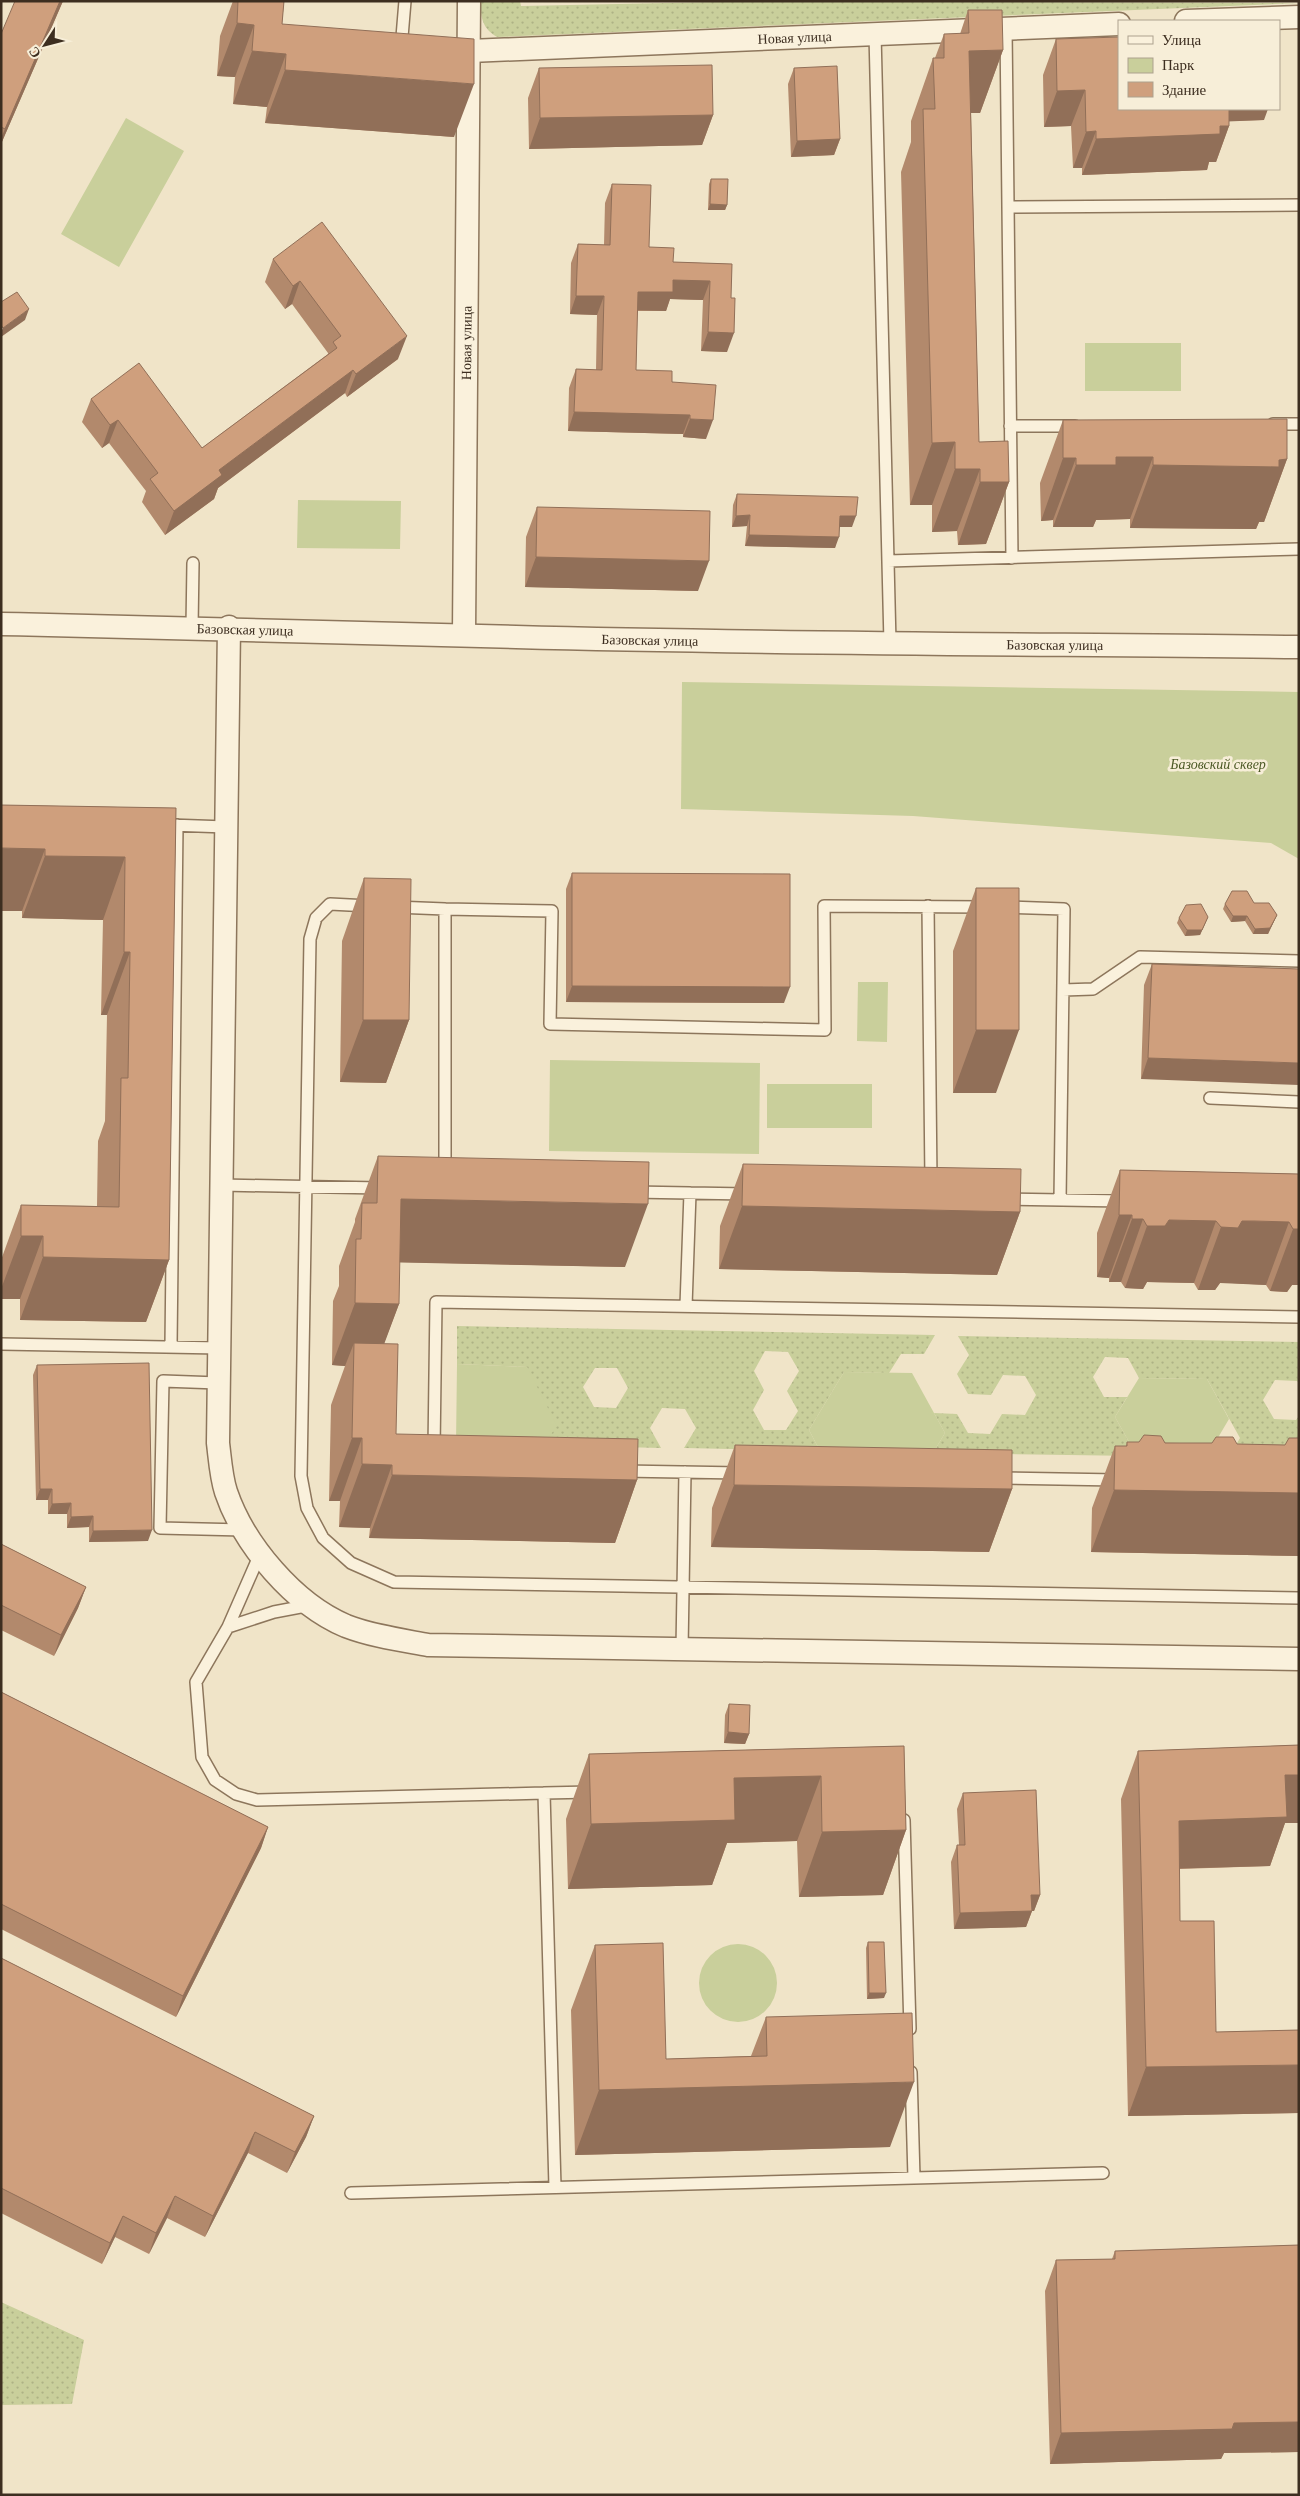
<svg xmlns="http://www.w3.org/2000/svg" width="1300" height="2496" font-family="Georgia,serif">
  <style>
    .grass { fill: url(#grass-dots); fill-rule: evenodd }
    .park { fill: #c9cf9b }
    .lines { fill: none; stroke-linecap: round; stroke-linejoin: round }
    .lane-casing { stroke: #8d765c; stroke-width: 14 }
    .street-casing { stroke: #8d765c; stroke-width: 25 }
    .lane { stroke: #faf1dc; stroke-width: 11 }
    .street { stroke: #faf1dc; stroke-width: 22 }
    .wall { fill: #b2896c }
    .shaded-wall { fill: #916f58 }
    .building { fill: #cf9f7d; stroke: #916f58 }
    .labels { text-anchor: middle; stroke-width: 5; stroke-linejoin: round; paint-order: stroke }
    .street-label { font-size: 14px; fill: #3d2e20; stroke: #f7eed8 }
    .park-label { font-size: 14px; font-style: italic; fill: #4d5a26; stroke: #f7eed8 }
  </style>
  <defs>
    <pattern id="grass-dots" width="8" height="8" patternUnits="userSpaceOnUse" patternTransform="scale(1.25)"><rect width="8" height="8" fill="#c9cf9b"/><path d="M2 2h.1M6 6h.1" fill="none" stroke="#aeb285" stroke-width="1.8" stroke-linecap="round"/></pattern>
  </defs>
  <rect width="100%" height="100%" fill="#f0e4c8"/>
  <path class="grass" d="M480 1H520L521 6 764 1 1299 3 497 37C482 28 481 18 480 1Z
    M457 1326 935 1335 924 1354H901L889 1373 844 1372 809 1430 820 1451 684 1448 696 1428 685 1409 662 1408 650 1428 661 1448 543 1445 527 1367 457 1364ZM765 1351 788 1352 799 1371 787 1391 798 1411 786 1430H764L753 1410 764 1390 754 1371ZM595 1368H617L628 1388 616 1408 594 1407 583 1387Z
    M958 1336 1299 1342V1383L1297 1381 1275 1380 1263 1400 1274 1419 1296 1420 1299 1416V1459L1228 1458 1240 1438 1207 1379 1139 1378 1128 1358 1105 1357 1093 1377 1104 1397H1127L1115 1417 1137 1456 933 1453 945 1433 934 1413 957 1414 968 1433 990 1434 1002 1414 1025 1415 1036 1395 1025 1376 1003 1375 991 1395 968 1394 957 1374 969 1355Z
    M1 2302 84 2340 72 2404 1 2405Z"/>
  <path class="park" d="M126 118 184 151 119 267 61 234Z
    M1085 343H1181V391H1085Z
    M298 500 401 501 400 549 297 548Z
    M682 682 1299 692V859L1271 843 913 816 681 809Z
    M858 982H888L887 1042 857 1041Z
    M550 1060 760 1063 759 1154 549 1151Z
    M767 1084H872V1128H767Z
    M457 1364 527 1367 557 1426 543 1445 456 1444Z
    M844 1372 912 1373 945 1433 933 1453 820 1451 809 1430Z
    M1139 1378 1207 1379 1229 1419 1206 1458 1137 1456 1115 1417Z
    M699 1983a39 39 0 1 1 78 0a39 39 0 1 1-78 0Z"/>
  <g class="lines">
    <defs>
      <path id="lane" d="M1006 29 1012 558
        M875 34 890 643
        M401 49 405 1
        M1008 207 1299 205
        M1273 424H1299
        M1010 426H1075
        M888 561 1299 549
        M192 627 193 563
        M170 825 226 827
        M369 906 330 904 316 918 310 939 301 1476 307 1508 323 1538 351 1563 394 1582 1299 1598
        M928 906 931 1181
        M395 907 445 909V1172
        M1005 907 1064 909 1060 1200
        M445 909 552 911 550 1024 825 1030 824 906 984 907
        M1063 990 1093 989 1140 957 1299 961
        M1210 1098 1299 1102
        M221 1185 380 1188
        M633 1192 747 1194
        M1005 1199 1124 1201
        M686 1306 690 1193
        M1 1344 220 1348
        M171 1346 177 825
        M218 1383 163 1381 160 1528 243 1530
        M434 1449 436 1302 1299 1317
        M623 1471 740 1473
        M998 1478 1117 1480
        M260 1554 228 1627 196 1682 202 1757 215 1780 236 1794 257 1800 544 1793
        M228 1627 274 1612 311 1605
        M682 1649 685 1472
        M904 1820 910 2029
        M911 2072 914 2178
        M555 2187 544 1793 591 1792
        M351 2193 1103 2173"/>
      <g id="street">
        <path d="M1186 21 1299 17"/>
        <path id="s1" d="M470 51 1119 24"/>
        <path id="s2" d="M1 624C173 627 345 632 516 637 777 644 1038 644 1299 647"/>
        <path d="M229 627 218 1443C220 1459 221 1477 226 1492 244 1545 294 1604 346 1626 372 1636 401 1640 428 1645L1299 1659"/>
        <path id="s3" d="M464 634 469 1"/>
      </g>
    </defs>
    <use href="#lane" class="lane-casing"/>
    <use href="#street" class="street-casing"/>
    <use href="#lane" class="lane"/>
    <use href="#street" class="street"/>
  </g>
  <path class="wall" d="M63 1 1 144V34Z
    M233 1H284L282 24 454 137 265 123 267 107 233 104 235 77 217 76 220 36Z
    M968 10 1003 50 980 113H971L979 442 1009 482 986 544 958 545 957 531 932 532V505H910L901 172 911 142V121L933 58H935L944 34H960Z
    M1056 39 1264 120 1229 121V126L1216 162H1209L1207 170 1082 175V168H1073L1071 126 1044 127 1043 75Z
    M539 68 713 115 702 145 529 149 528 98Z
    M794 68 840 139 834 155 791 157 788 84Z
    M711 179 727 205 725 210H708L709 184Z
    M612 184 649 247 673 262 732 264 727 352 701 351 703 300 670 299 666 311H637L636 370 672 382 706 439 683 437V434L568 431 569 388 576 369 596 370 597 315 570 314 571 263 578 244 604 245 605 203Z
    M273 259 398 359 347 397 345 393 218 488 214 499 165 535 142 502 146 491 109 443 102 448 82 422 91 399 202 448 328 354V353L292 304 285 309 265 282Z
    M1063 420 1287 459 1264 522H1259L1256 529 1130 528V519L1096 520 1093 527H1053V520L1041 521 1040 483Z
    M737 494 852 527H839L835 548 745 546 747 526 732 527 733 505Z
    M537 507 698 591 525 587 526 537Z
    M1 805 176 808 169 1260 146 1322 20 1320V1299H1V1260L21 1205 97 1206 98 1141 105 1121 107 1015H101L103 920 22 918V911Z
    M572 873 784 1003 566 1002V889Z
    M364 878 409 1020 386 1083 340 1082 342 941Z
    M976 888 996 1093H953V951Z
    M1254 903 1277 915 1268 934H1253L1245 921 1231 922 1223 909 1225 904Z
    M1208 917 1200 935 1185 936 1177 923 1179 918Z
    M1152 964 1299 969 1141 1079 1144 985Z
    M378 1156 625 1267 399 1262V1304L384 1343 396 1434 637 1480 615 1543 369 1538 370 1528 339 1527 340 1501H329L331 1405 345 1366 332 1365 333 1301 339 1286V1266L355 1222V1219Z
    M743 1164 1020 1212 997 1275 719 1269 720 1226Z
    M1120 1170 1299 1174 1292 1285 1287 1292 1270 1291 1266 1285 1232 1283H1220L1215 1290H1198L1194 1283 1147 1282 1143 1289 1125 1288 1121 1282H1109V1278L1097 1277V1233Z
    M37 1365 148 1541 89 1542V1527L67 1528V1514H48V1500H36L33 1375Z
    M1299 1438V1556L1091 1552 1092 1508 1115 1446H1126L1127 1442 1285 1445Z
    M735 1445 1012 1489 989 1552 711 1547 712 1508Z
    M1 1544 86 1587 78 1608 54 1656 1 1630Z
    M1 1692 268 1827 261 1848 176 2017 1 1929Z
    M729 1704 749 1734 745 1744 724 1743 725 1715Z
    M1299 1745V1823H1285L1270 1866 1179 1869 1180 1921 1216 2032 1299 2030V2113L1128 2116 1121 1799 1138 1751Z
    M904 1746 906 1830 883 1895 799 1897 797 1841 727 1843 712 1885 568 1889 566 1819 589 1754Z
    M963 1793 1040 1895 1034 1911H1032L1026 1927 954 1929 951 1862 957 1845H959L957 1809Z
    M868 1942 884 1998 867 1999 866 1948Z
    M595 1945 666 2059 751 2056 766 2017 890 2147 575 2155 571 2010Z
    M1 1958 314 2116 306 2137 287 2173 248 2153 205 2237 167 2218 149 2254 115 2237 102 2264 1 2213Z
    M1299 2245V2452L1224 2453 1221 2459 1050 2464 1045 2291 1056 2260 1112 2259 1115 2251Z"/>
  <path class="shaded-wall" d="M60 1H63L1 144V138L5 129Z
    M237 23 254 25 235 77 217 76Z
    M1003 50 980 113H946L969 51Z
    M252 51 286 54 267 107 233 104Z
    M285 70 474 84 454 137 265 123Z
    M1085 90 1071 126 1044 127 1057 91Z
    M1219 109H1268L1264 120 1215 122Z
    M713 115 702 145 529 149 540 118Z
    M1220 126H1229L1216 162H1209L1207 170 1082 175 1096 139Z
    M1096 131 1082 168H1073L1086 132Z
    M840 139 834 155 791 157 797 141Z
    M710 204 727 205 725 210H708Z
    M673 280 710 281 703 300 670 299 666 311 631 310 638 292Z
    M300 281 292 304 285 309 293 286Z
    M576 296H604L597 315 570 314Z
    M29 309 25 320 1 337V332L3 328Z
    M708 332 734 333 727 352 701 351Z
    M407 336 398 359 347 397 356 374Z
    M353 370 345 393 218 488 214 499 165 535 174 511 219 470Z
    M574 412 690 415 683 434 568 431Z
    M690 419 713 420 706 439 683 437Z
    M118 420 109 443 102 448 110 425Z
    M955 442 932 505H910L932 443Z
    M1116 457H1153L1130 519 1096 520 1093 527H1053L1076 465Z
    M1063 458H1076L1053 520 1041 521Z
    M1287 459 1264 522H1259L1256 529 1130 528 1153 465Z
    M955 469H980L957 531 932 532Z
    M980 482H1009L986 544 958 545Z
    M750 515 747 526 732 527 736 516Z
    M840 516H856L852 527H836Z
    M749 535 839 537 835 548 745 546Z
    M536 557 709 561 698 591 525 587Z
    M1 848 45 849 22 911H1Z
    M45 856 125 857 103 920 22 918Z
    M1277 915 1268 934H1253L1255 929Z
    M1233 916H1247L1245 921 1231 922Z
    M1208 917 1200 935 1185 936 1187 930Z
    M124 952H130L107 1015H101Z
    M572 986 790 987 784 1003 566 1002Z
    M363 1020H409L386 1083 340 1082Z
    M976 1030H1019L996 1093H953Z
    M1148 1058 1299 1063V1085L1141 1079Z
    M401 1199 648 1204 625 1267 378 1262Z
    M742 1206 1020 1212 997 1275 719 1269Z
    M1119 1215H1132L1109 1278 1097 1277Z
    M1132 1219H1143L1121 1282H1109Z
    M1169 1220 1216 1221 1194 1283 1147 1282 1143 1289 1125 1288 1147 1226Z
    M1242 1221 1289 1222 1266 1285 1220 1283 1215 1290H1198L1221 1227Z
    M1293 1229H1299V1285H1292L1287 1292 1270 1291Z
    M21 1236H43L20 1299H1V1289Z
    M43 1257 169 1260 146 1322 20 1320Z
    M355 1303 399 1304 376 1366 354 1343 345 1366 332 1365Z
    M352 1438H362L340 1501H329Z
    M362 1464 392 1465 370 1528 339 1527Z
    M392 1475 637 1480 615 1543 369 1538Z
    M734 1485 1012 1489 989 1552 711 1547Z
    M40 1489H52L48 1500H36Z
    M1114 1490 1299 1493V1556L1091 1552Z
    M71 1503 67 1514H48L52 1504Z
    M93 1516 89 1527 67 1528 71 1517Z
    M152 1530 148 1541 89 1542 93 1531Z
    M86 1587 78 1608 54 1656 61 1635Z
    M728 1732 749 1734 745 1744 724 1743Z
    M1285 1775H1299V1823H1285L1270 1866 1161 1869 1179 1821Z
    M821 1776 797 1841 727 1843 712 1885 568 1889 591 1824 734 1778Z
    M268 1827 261 1848 176 2017 183 1996Z
    M906 1830 883 1895 799 1897 822 1832Z
    M1031 1895H1040L1034 1911H1032L1026 1927 954 1929 960 1913Z
    M869 1993H886L884 1998 867 1999Z
    M1299 2065V2113L1128 2116 1146 2067Z
    M914 2082 890 2147 575 2155 599 2090Z
    M314 2116 306 2137 287 2173 295 2152Z
    M255 2132 248 2153 205 2237 213 2216Z
    M175 2196 167 2218 149 2254 156 2233Z
    M123 2216 115 2237 102 2264 110 2243Z
    M1299 2422V2452L1224 2453 1221 2459 1050 2464 1061 2433 1234 2423Z"/>
  <path class="building" d="M15 1H60L5 129 1 127V34Z
    M238 1H284L282 24 474 39V84L285 70 286 54 252 51 254 25 237 23Z
    M968 10H1002L1003 50 969 51 979 442 1008 441 1009 482H980V469H955V442L932 443 923 109H935L933 58H944V34L969 33Z
    M1119 37V109H1229V126H1220V134L1096 139V131L1086 132 1085 90 1057 91 1056 39Z
    M712 65 713 115 540 118 539 68Z
    M837 66 840 139 797 141 794 68Z
    M711 179H728L727 205 710 204Z
    M612 184 651 185 649 247 674 248 673 262 732 264 731 298H735L734 333 708 332 710 281 673 280V292H638L636 370 672 371V382L716 385 713 420 690 419V415L574 412 576 369 602 370 604 296H576L578 244 610 245Z
    M322 222 407 336 356 374 353 370 219 470 222 475 174 511 150 479 158 473 118 420 110 425 91 399 139 363 202 448 337 348 333 342 341 336 300 281 293 286 273 259Z
    M17 292 29 309 3 328 1 325V302Z
    M1287 419V459L1279 460V467L1153 465V457H1116V465H1076V458H1063V420Z
    M737 494 858 497 856 516H840L839 537 749 535 750 515 736 516Z
    M537 507 710 511 709 561 536 557Z
    M1 805 176 808 169 1260 43 1257V1236H21V1205L119 1207 121 1078H128L130 952H124L125 857 45 856V849L1 848Z
    M572 873 790 874V987L572 986Z
    M364 878 411 879 409 1020H363Z
    M976 888H1019V1030H976Z
    M1232 891H1247L1254 903H1269L1277 915 1270 928 1255 929 1247 916H1233L1225 904Z
    M1201 904 1208 917 1202 930H1187L1179 918 1186 905Z
    M1152 964 1299 969V1063L1148 1058Z
    M378 1156 649 1162 648 1204 401 1199 399 1304 355 1303 356 1239H361L362 1203H377Z
    M743 1164 1021 1169 1020 1212 742 1206Z
    M1120 1170 1299 1174V1229H1293L1289 1222 1254 1221H1242L1238 1228 1221 1227 1216 1221 1169 1220 1165 1226H1147L1143 1219H1132V1215H1119Z
    M354 1343 398 1344 396 1434 638 1439 637 1480 392 1475V1465L362 1464V1438H352Z
    M149 1363 152 1530 93 1531V1516L71 1517V1503L52 1504V1489H40L37 1365Z
    M1144 1435 1161 1436 1165 1443H1212L1216 1437H1233L1237 1444 1285 1445 1289 1438H1299V1493L1114 1490 1115 1446H1127V1442H1139Z
    M735 1445 1012 1450V1489L734 1485Z
    M1 1544 86 1587 61 1635 1 1605Z
    M1 1692 268 1827 183 1996 1 1904Z
    M729 1704 750 1705 749 1734 728 1732Z
    M1299 1745V1775H1285L1287 1817 1179 1821 1180 1921H1214L1216 2032 1299 2030V2065L1146 2067 1138 1751Z
    M904 1746 906 1830 822 1832 821 1776 734 1778 735 1820 591 1824 589 1754Z
    M1036 1790 1040 1895H1031L1032 1911 960 1913 957 1845H965L963 1793Z
    M868 1942H884L886 1993H869Z
    M663 1943 666 2059 767 2056 766 2017 912 2013 914 2082 599 2090 595 1945Z
    M1 1958 314 2116 295 2152 255 2132 213 2216 175 2196 156 2233 123 2216 110 2243 1 2188Z
    M1299 2245V2422L1234 2423 1232 2429 1061 2433 1056 2260 1115 2259V2251Z"/>
  <g class="labels">
    <g class="street-label">
      <text dy="5" stroke="none"><textPath href="#s1" startOffset="325">Новая улица</textPath></text>
      <text dy="5" stroke="none"><textPath href="#s3" startOffset="291">Новая улица</textPath></text>
      <text dy="5" stroke="none"><textPath href="#s2" startOffset="244">Базовская улица</textPath></text>
      <text dy="5" stroke="none"><textPath href="#s2" startOffset="649">Базовская улица</textPath></text>
      <text dy="5" stroke="none"><textPath href="#s2" startOffset="1054">Базовская улица</textPath></text>
    </g>
    <g class="park-label">
      <text x="1218" y="769">Базовский сквер</text>
    </g>
  </g>
  <rect width="1300" height="2496" fill="none" stroke="#3d2e20" stroke-width="5"/>
  <rect x="1118" y="20" width="162" height="90" fill="#f7eed8" stroke="#ada18e"/>
  <rect x="1128" y="36" width="25" height="8" fill="#faf1dc" stroke="#ada18e"/>
  <text x="1162" y="45" font-size="15" fill="#3d2e20">Улица</text>
  <rect x="1128" y="58" width="25" height="15" fill="#c9cf9b" stroke="#ada18e"/>
  <text x="1162" y="70" font-size="15" fill="#3d2e20">Парк</text>
  <rect x="1128" y="82" width="25" height="15" fill="#cf9f7d" stroke="#ada18e"/>
  <text x="1162" y="95" font-size="15" fill="#3d2e20">Здание</text>
  <g transform="translate(45 45) rotate(234)" stroke="#f7eed8" stroke-width="4" paint-order="stroke">
  <path d="M0-4L9 19L0 12L-9 19Z" fill="#3d2e20"/>
  <text y="-8" font-size="14" font-weight="bold" text-anchor="middle" fill="#3d2e20">С</text>
  </g>
</svg>
